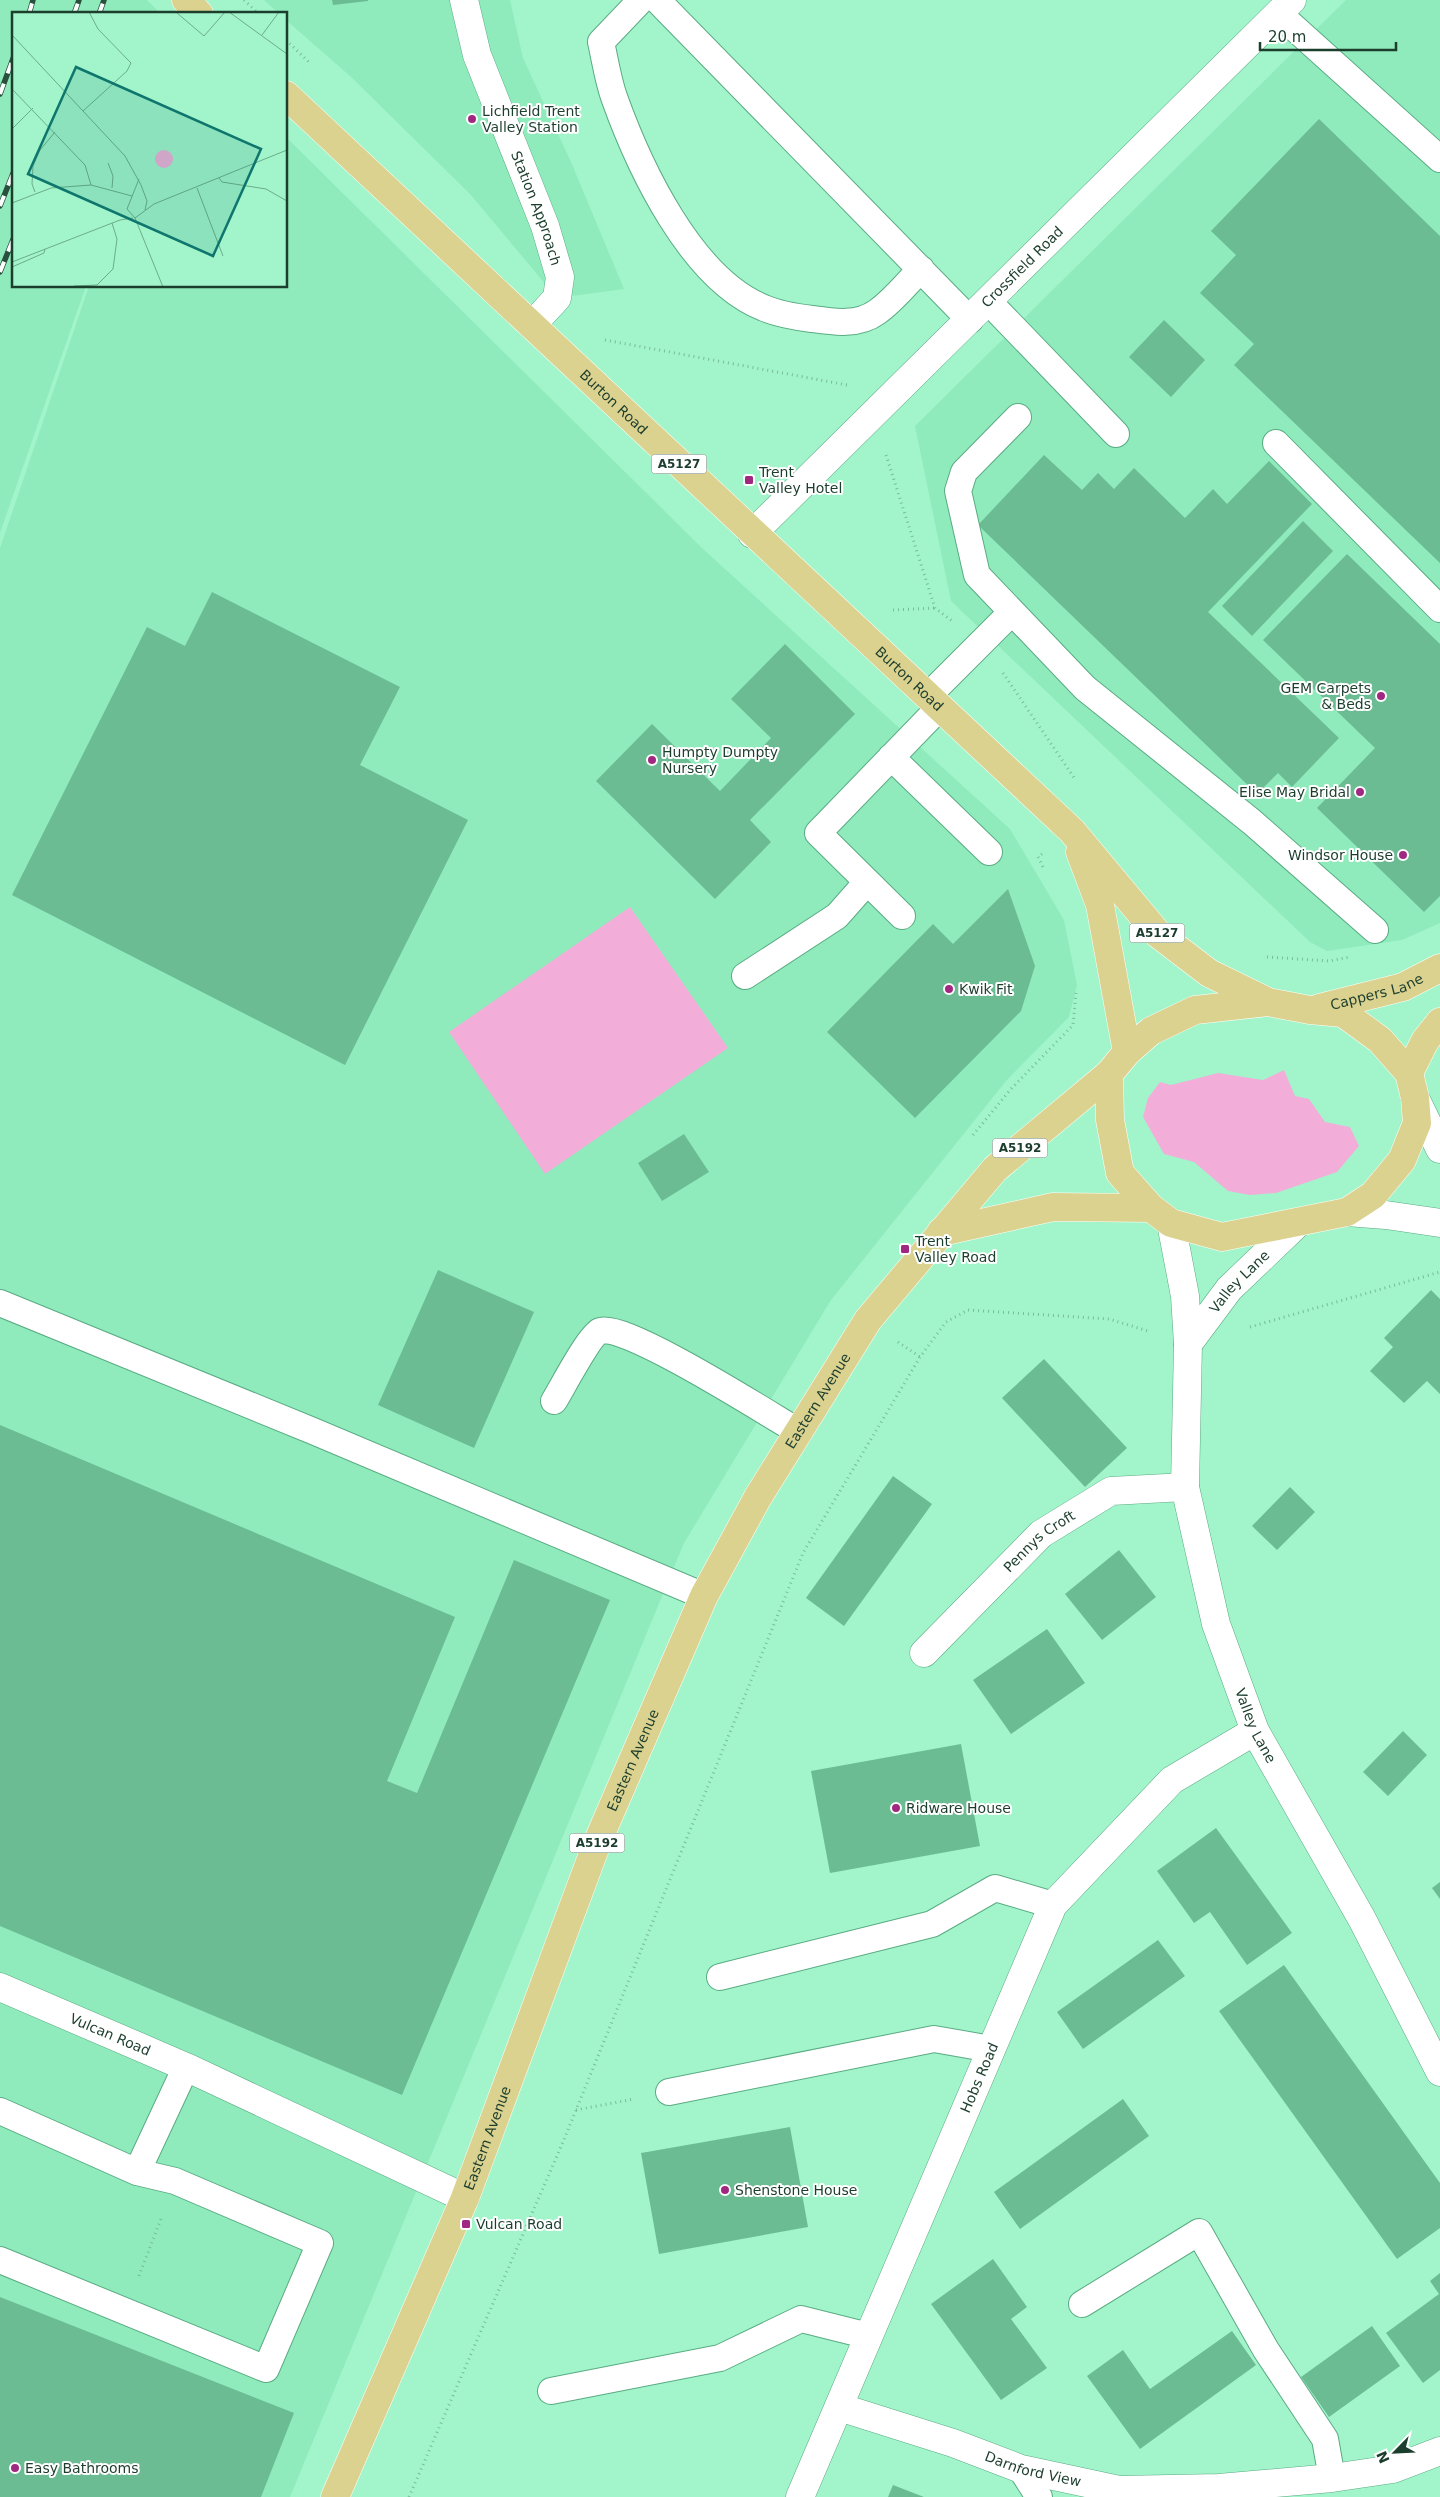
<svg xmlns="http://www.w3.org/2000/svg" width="1440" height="2497" font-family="'DejaVu Sans',sans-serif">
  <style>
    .built { fill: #8febbc }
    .green { fill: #f2aed9 }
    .building { fill: #6bbc93 }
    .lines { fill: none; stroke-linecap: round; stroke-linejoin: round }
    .service-casing { stroke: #5aab83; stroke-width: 28 }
    .minor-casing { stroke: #5aab83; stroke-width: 29 }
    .tertiary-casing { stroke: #5aab83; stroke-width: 29 }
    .trunk-casing { stroke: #fff; stroke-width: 29 }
    .path { stroke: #78bc99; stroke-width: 3; stroke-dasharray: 1 4; stroke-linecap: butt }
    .service { stroke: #fff; stroke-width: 26 }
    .minor { stroke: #fff; stroke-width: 28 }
    .tertiary { stroke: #fff; stroke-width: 28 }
    .trunk { stroke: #dcd290; stroke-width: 28 }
    .rail-casing { stroke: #29503d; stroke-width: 5.5 }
    .rail { stroke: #fff; stroke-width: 4; stroke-dasharray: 11; stroke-linecap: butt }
    .poi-dot { fill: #a02880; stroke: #fff; stroke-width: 2 }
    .labels { text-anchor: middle; stroke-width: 4; stroke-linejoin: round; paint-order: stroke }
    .shield { fill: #fff; stroke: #60786c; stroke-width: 1 }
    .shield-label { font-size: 12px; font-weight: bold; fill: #1c3e2d }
    .poi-label { font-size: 14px; fill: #1c3e2d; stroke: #fff; text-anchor: start }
    .street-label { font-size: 14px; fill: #1c3e2d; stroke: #fff }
    .inset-road { fill: none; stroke: #6cac8b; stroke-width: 1 }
    .view { fill: #0f766e; fill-opacity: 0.15; stroke: #0f766e; stroke-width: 2.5 }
    .inset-edge { fill: none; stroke: #1c3e2d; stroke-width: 2.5 }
  </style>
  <rect width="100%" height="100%" fill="#a2f5ca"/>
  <path class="built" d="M0 0H147L161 14H14V286H86L0 533Z
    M264 0H510L523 58 571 162 624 289 557 298 470 194 350 76 286 20V14H279Z
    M1346 0H1440V923L1402 940 1327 951 1310 942 951 601 915 426Z
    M286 137 702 548 1010 829 1064 920 1077 985 1069 1017 1006 1081 831 1300 684 1543 290 2497H0V548L89 286H286Z"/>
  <path class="green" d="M630 907 728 1048 545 1174 449 1032Z
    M1284 1070 1295 1096 1309 1099 1325 1122 1350 1127 1359 1146 1337 1172 1276 1193 1250 1195 1228 1191 1194 1162 1164 1154 1143 1117 1148 1098 1160 1082 1171 1085 1218 1073 1263 1080Z"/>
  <path class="building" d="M332 0H368V1L333 5Z
    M1319 119 1440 236V563L1234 365 1254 344 1200 293 1236 255 1211 231Z
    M1164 320 1205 360 1171 397 1129 357Z
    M1044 455 1082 490 1098 473 1114 489 1134 468 1185 518 1213 489 1227 504 1269 461 1312 504 1208 612 1339 738 1292 787 1278 773 1257 794 978 525Z
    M1303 521 1333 551 1252 636 1222 606Z
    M1347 554 1440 644V896L1424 912 1317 808 1375 748 1263 640Z
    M212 592 400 687 360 765 468 820 345 1065 12 895 147 627 185 646Z
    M785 644 855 714 750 820 771 842 715 899 596 781 652 724 720 791 771 738 731 699Z
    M1008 889 1035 966 1021 1011 915 1118 827 1032 933 924 953 944Z
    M684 1134 709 1172 662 1201 638 1163Z
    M438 1270 534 1312 474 1448 378 1405Z
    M1431 1290 1440 1299V1394L1427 1381 1404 1403 1370 1371 1393 1347 1384 1338Z
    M1044 1359 1127 1448 1085 1487 1002 1398Z
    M0 1425 455 1617 387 1781 417 1793 514 1560 610 1600 402 2095 0 1926Z
    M893 1476 932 1504 844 1626 806 1598Z
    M1290 1487 1315 1512 1277 1550 1252 1526Z
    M1119 1550 1156 1597 1102 1640 1065 1594Z
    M1047 1629 1085 1683 1011 1734 973 1680Z
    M1403 1731 1427 1755 1388 1796 1363 1772Z
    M961 1744 980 1846 830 1873 811 1771Z
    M1216 1828 1292 1933 1247 1965 1210 1912 1194 1923 1157 1871Z
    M1440 1882V1899L1432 1888Z
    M1158 1940 1185 1976 1083 2049 1057 2012Z
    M1284 1965 1440 2183V2228L1397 2259 1219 2011Z
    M1123 2099 1149 2136 1020 2229 994 2192Z
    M790 2127 808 2227 659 2254 641 2153Z
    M993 2259 1027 2307 1011 2319 1047 2368 1001 2400 931 2304Z
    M1440 2273V2370L1423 2383 1386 2333 1439 2294 1430 2281Z
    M0 2297 294 2413 261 2497H0Z
    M1372 2326 1400 2366 1329 2417 1301 2377Z
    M1232 2331 1256 2365 1140 2449 1087 2376 1123 2350 1150 2389Z
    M893 2485 924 2497H888Z"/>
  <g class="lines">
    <defs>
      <path id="service" d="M641 0 601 42C605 60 608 80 614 97 639 167 691 279 764 308 778 314 796 317 812 319 833 322 858 326 877 312 893 301 907 283 921 269
        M657 0 970 320
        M1279 14 1440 159
        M988 301 1116 434
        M1018 417 964 472 958 491 977 575 1085 688 1252 822 1375 930
        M1276 443 1440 609
        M928 696 1012 612
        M891 757 989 852
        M902 916 818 833 939 708
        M745 976 837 916 867 882
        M0 1303 313 1431 704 1596
        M554 1401C562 1388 589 1336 600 1331 623 1321 770 1415 799 1432
        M720 1977 932 1924 995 1888 1053 1905
        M669 2092 934 2039 991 2049
        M0 2111 137 2172 175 2181 320 2243 266 2369 0 2260
        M137 2172 186 2067
        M1082 2304 1199 2232 1266 2350 1325 2439 1332 2478
        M551 2391 720 2358 801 2319 869 2336
        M1021 2469 1039 2497"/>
      <g id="minor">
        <path id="s1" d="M464 0 477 55 545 226 560 277 557 298 532 325"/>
        <path id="s2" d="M752 534 1292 0"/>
        <path id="s3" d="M1171 1223 1185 1296 1188 1344 1185 1487 1216 1624 1255 1731 1362 1919 1440 2072"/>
        <path id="s4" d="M1188 1344 1229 1289 1297 1224"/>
        <path id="s5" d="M924 1653 1041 1534 1111 1491 1185 1487"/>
        <path id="s6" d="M0 1987 186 2067 465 2198"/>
        <path id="s7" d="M839 2407 953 2443 1021 2469 1119 2490 1219 2488 1332 2478 1393 2469 1440 2451"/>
        <path id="s8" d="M800 2497 1053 1905 1172 1780 1255 1731"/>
      </g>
      <path id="tertiary" d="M1415 1098 1440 1149
        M1347 1212 1386 1215 1440 1223"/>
      <g id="trunk">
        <path d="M186 0 199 14"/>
        <path id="s9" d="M286 95 1072 831 1158 934 1209 973 1268 1002 1310 1010 1343 1013 1380 1040 1409 1073 1415 1098 1417 1123 1402 1160 1373 1195 1347 1212 1222 1237 1171 1223 1151 1208 1120 1173 1110 1120 1109 1074"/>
        <path d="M1080 852 1100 905 1127 1052"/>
        <path id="s10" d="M1319 1008 1403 987 1440 968"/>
        <path d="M1409 1073 1425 1041 1440 1022"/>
        <path d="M941 1232 1053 1207 1151 1208"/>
        <path id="s11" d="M335 2497 465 2198 597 1843 704 1596 758 1497 868 1320 995 1169 1109 1074 1127 1052 1151 1031 1195 1010 1268 1002"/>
      </g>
    </defs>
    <use href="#service" class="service-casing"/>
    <use href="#minor" class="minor-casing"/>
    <use href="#tertiary" class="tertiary-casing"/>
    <use href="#trunk" class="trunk-casing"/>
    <path class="path" d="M244 0 259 14
      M286 40 311 64
      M605 340 847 385
      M886 455 935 608 952 621
      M893 610 935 608
      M1003 673 1075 779
      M1042 854 1038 857 1043 867
      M1267 957 1329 961 1350 957
      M973 1135 1011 1089 1073 1025 1076 993
      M1250 1327 1440 1272
      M898 1342 920 1357
      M576 2110 634 2099
      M139 2276 162 2216
      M409 2497 563 2142 803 1553 920 1357 946 1322 968 1310 1109 1319 1148 1331"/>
    <use href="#service" class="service"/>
    <use href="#minor" class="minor"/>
    <use href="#tertiary" class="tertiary"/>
    <use href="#trunk" class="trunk"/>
    <defs>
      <path id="rail" d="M29 14 33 0
        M74 14 79 0
        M99 14 104 0
        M0 94 14 56
        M0 206 14 171
        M0 272 14 237"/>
    </defs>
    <use href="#rail" class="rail-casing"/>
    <use href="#rail" class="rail"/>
  </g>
  <g class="poi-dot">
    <circle cx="472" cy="119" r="5"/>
    <rect x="744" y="475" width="10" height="10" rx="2.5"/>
    <circle cx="1381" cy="696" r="5"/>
    <circle cx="652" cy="760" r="5"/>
    <circle cx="1360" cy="792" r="5"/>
    <circle cx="1403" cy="855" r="5"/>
    <circle cx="949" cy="989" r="5"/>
    <rect x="900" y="1244" width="10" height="10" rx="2.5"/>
    <circle cx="896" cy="1808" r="5"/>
    <circle cx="725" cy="2190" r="5"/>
    <rect x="461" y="2219" width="10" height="10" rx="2.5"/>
    <circle cx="15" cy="2468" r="5"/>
  </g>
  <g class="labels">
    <g class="shield">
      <rect x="651.5" y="454.5" width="55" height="19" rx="4"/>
      <rect x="1129.5" y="923.5" width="55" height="19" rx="4"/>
      <rect x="992.5" y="1138.5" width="55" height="19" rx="4"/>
      <rect x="569.5" y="1833.5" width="55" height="19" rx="4"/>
    </g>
    <g class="shield-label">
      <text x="679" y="468">A5127</text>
      <text x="1157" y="937">A5127</text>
      <text x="1020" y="1152">A5192</text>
      <text x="597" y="1847">A5192</text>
    </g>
    <g class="poi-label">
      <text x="482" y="116">Lichfield Trent<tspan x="482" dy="16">Valley Station</tspan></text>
      <text x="759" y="477">Trent<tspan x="759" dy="16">Valley Hotel</tspan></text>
      <text x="1371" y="693" text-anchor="end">GEM Carpets<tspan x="1371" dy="16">&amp; Beds</tspan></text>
      <text x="662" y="757">Humpty Dumpty<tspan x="662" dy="16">Nursery</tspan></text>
      <text x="1350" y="797" text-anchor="end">Elise May Bridal</text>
      <text x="1393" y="860" text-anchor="end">Windsor House</text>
      <text x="959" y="994">Kwik Fit</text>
      <text x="915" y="1246">Trent<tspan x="915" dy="16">Valley Road</tspan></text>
      <text x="906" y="1813">Ridware House</text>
      <text x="735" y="2195">Shenstone House</text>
      <text x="476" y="2229">Vulcan Road</text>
      <text x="25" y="2473">Easy Bathrooms</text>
    </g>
    <g class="street-label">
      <text dy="5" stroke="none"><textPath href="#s1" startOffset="221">Station Approach</textPath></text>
      <text dy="5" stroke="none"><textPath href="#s2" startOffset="380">Crossfield Road</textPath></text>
      <text dy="5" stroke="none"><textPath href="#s9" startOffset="449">Burton Road</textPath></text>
      <text dy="5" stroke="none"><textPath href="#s9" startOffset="854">Burton Road</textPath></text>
      <text dy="5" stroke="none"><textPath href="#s10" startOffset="60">Cappers Lane</textPath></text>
      <text dy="5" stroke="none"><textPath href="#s4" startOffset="81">Valley Lane</textPath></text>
      <text dy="5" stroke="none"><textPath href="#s11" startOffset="1200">Eastern Avenue</textPath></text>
      <text dy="5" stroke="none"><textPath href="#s5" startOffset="161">Pennys Croft</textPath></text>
      <text dy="5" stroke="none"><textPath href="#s3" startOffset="515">Valley Lane</textPath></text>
      <text dy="5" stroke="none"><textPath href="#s11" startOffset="795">Eastern Avenue</textPath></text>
      <text dy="5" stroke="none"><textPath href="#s6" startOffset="120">Vulcan Road</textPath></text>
      <text dy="5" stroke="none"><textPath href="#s8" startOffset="456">Hobs Road</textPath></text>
      <text dy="5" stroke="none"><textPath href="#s11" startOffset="390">Eastern Avenue</textPath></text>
      <text dy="5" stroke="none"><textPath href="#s7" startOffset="204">Darnford View</textPath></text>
    </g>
  </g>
  <g transform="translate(12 12)">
    <rect width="275" height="275" fill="#a2f5ca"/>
    <path d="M143 147a9 9 0 1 1 18 0a9 9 0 1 1-18 0Z" fill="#f2aed9"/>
    <path class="inset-road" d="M217 0 275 42M165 1 192 24 213 0M0 23 113 144 129 173 135 189 133 198M250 23 267 0M0 77 73 153 79 173M71 99 115 59 119 51 86 17 77 0M0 117 21 96M96 151 101 164 100 176M207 166 210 170 254 177 275 189M127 167 115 197 123 206 142 192 275 138M185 176 211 244M23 180 20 172 21 154 28 138 43 120M0 191 39 176 79 173 120 184M123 206 151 275M0 250 108 208 121 206M0 255 32 241 33 237M62 274 85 273 101 257 105 227 100 211"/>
    <path class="view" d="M64 55 249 137 201 244 16 162Z"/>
    <rect width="275" height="275" class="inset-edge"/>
  </g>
  <g transform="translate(1395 2452) rotate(246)" stroke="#ffffff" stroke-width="4" paint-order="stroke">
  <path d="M0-4L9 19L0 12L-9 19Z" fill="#1c3e2d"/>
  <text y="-8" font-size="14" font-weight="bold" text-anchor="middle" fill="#1c3e2d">N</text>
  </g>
  <path d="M1260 42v8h136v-8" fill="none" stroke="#1c3e2d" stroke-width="2.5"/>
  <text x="1268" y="42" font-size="15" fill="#1c3e2d" stroke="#ffffff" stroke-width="4" paint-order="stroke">20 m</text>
</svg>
